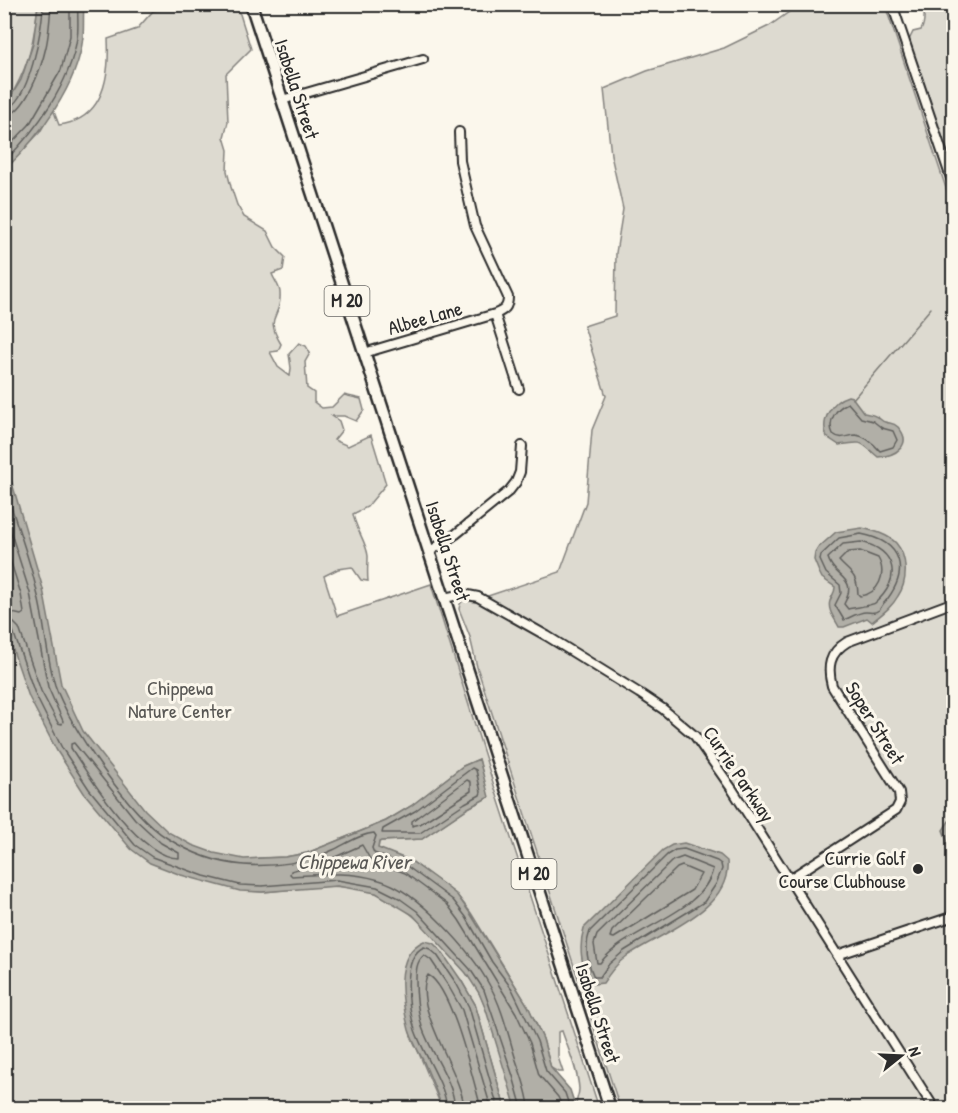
<svg xmlns="http://www.w3.org/2000/svg" width="958" height="1113" font-family="'Patrick Hand',sans-serif">
  <style>
    .green { fill: #dddad0; stroke: #84827e; stroke-width: 1.5 }
    .water { fill: #b1afa7; stroke: #7b7a75; stroke-width: 1.5 }
    .lines { fill: none; stroke-linecap: round; stroke-linejoin: round }
    .shore { stroke: #61605d; stroke-width: 1.5 }
    .stream { stroke: #7b7a75; stroke-width: 1.5 }
    .minor-casing { stroke: #2b2b2b; stroke-width: 12 }
    .highway-casing { stroke: #2b2b2b; stroke-width: 15 }
    .minor { stroke: #fbf7ec; stroke-width: 8 }
    .highway { stroke: #fbf7ec; stroke-width: 10 }
    .poi-dot { fill: #2b2b2b; stroke: #fbf7ec; stroke-width: 2 }
    .labels { text-anchor: middle; stroke-width: 6; stroke-linejoin: round; paint-order: stroke }
    .shield { fill: #fbf7ec; stroke: #696865; stroke-width: 1.5 }
    .shield-label { font-size: 18px; font-weight: bold; fill: #2b2b2b }
    .street-label { font-size: 20px; fill: #2b2b2b; stroke: #fbf7ec }
    .park-label { font-size: 20px; fill: #585754; stroke: #fbf7ec }
    .poi-label { font-size: 20px; fill: #2b2b2b; stroke: #fbf7ec; text-anchor: end }
    .water-label { font-size: 21px; font-style: italic; fill: #5a5956; stroke: #fbf7ec }
  </style>
  <rect width="100%" height="100%" fill="#fbf7ec"/>
  <filter id="ink" filterUnits="userSpaceOnUse"><feTurbulence type="fractalNoise" baseFrequency=".0167" numOctaves="2"/><feDisplacementMap in="SourceGraphic" scale="12" xChannelSelector="R" yChannelSelector="G"/><feConvolveMatrix kernelMatrix="1 2 1 2 8 2 1 2 1" color-interpolation-filters="sRGB"/></filter>
  <g filter="url(#ink)">
    <path class="green" d="M5 5H38C33 48 28 69 5 106Z
      M187 5H233L240 14 251 49 226 74 228 122 224 137 228 150 227 171 231 187 237 205 244 217 267 231 275 247 285 257 283 270 272 274C274 280 280 286 280 293 282 320 263 314 281 344L278 351 270 352 278 367 290 376 291 368 289 354 299 343 306 346 310 353 305 362 307 388 314 393V402L322 408 332 407 344 395 361 399 364 410 356 421 344 416H332L339 421 342 430 334 440 348 446 371 435 386 484 367 507 353 514C355 527 367 544 368 556 368 565 367 572 368 581L361 580 352 567 338 569 324 576 337 616 431 584 496 792 599 1108H576C575 1101 579 1096 579 1089 578 1070 568 1049 562 1031L558 1032V1057L563 1072H558L551 1068 543 1039 528 1006 471 913 457 895 411 861 378 849 379 842 381 841 422 839 468 808 488 797 479 759 463 766 411 806 386 821 307 853 285 857 258 858 250 891 262 892C299 889 340 880 376 893 410 904 464 963 480 995 496 1030 506 1071 516 1108H505L475 1004 461 980 410 1032 442 1108H5L4 170 40 132 53 109 59 125C104 120 110 77 108 39L137 29 153 11Z
      M799 5H885L953 209V1108H620L477 667 470 637 459 609 460 604 464 599 485 597 560 572 586 502 592 430 606 396 584 326 615 316 616 253 623 209 611 155 604 89 647 71 724 48 769 26Z
      M923 5H953V177L909 40 913 32 921 30C926 23 923 14 925 6Z"/>
    <path class="water" d="M38 5H84C83 15 84 26 83 37 78 86 39 136 5 170V106L21 80 33 44Z
      M848 396 852 397 864 413C868 414 873 414 877 417 880 418 882 422 885 422 890 424 893 422 898 427 914 445 895 456 878 457 859 441 864 441 839 445L827 437C820 421 831 401 848 396Z
      M5 459 43 589 61 684 83 731 145 810 168 832 192 845 214 853 244 859 285 857 307 853 386 821 411 806 463 766 479 759 489 797 468 808 422 839 381 841 379 842 378 848 411 861 443 884 457 895 470 913 528 1006 543 1039 551 1068 570 1090 576 1108H516L486 1010 479 993 466 973 413 915 376 893 337 886 262 892 240 891 181 875 150 863 131 849 84 793 57 751 29 697 6 630Z
      M862 528C874 531 887 534 896 543 908 557 908 581 898 596 892 607 882 614 872 622L867 618 844 627H839C835 619 827 610 830 601 832 595 835 593 835 587L822 578 819 572 814 560 815 553 818 548 836 532Z
      M953 819V857L943 830 949 821Z
      M684 843 720 855 727 861C732 910 660 933 627 956 617 963 610 973 603 983L594 984 588 982C582 963 578 948 584 928L663 850 672 845Z
      M424 941 433 943 441 951 461 980 475 1004 505 1108H442C437 1092 430 1076 423 1060 418 1051 412 1040 409 1030 402 1003 392 955 424 941Z"/>
    <g class="lines">
      <path class="shore" d="M4 109C29 106 43 26 43 4
        M4 116C26 115 42 65 46 47 49 34 50 18 51 4
        M4 151 29 125 61 70 70 36V4
        M4 162C37 129 70 84 77 38 79 27 77 15 78 4
        M848 403 861 418 873 421 882 428 893 431 897 440 893 447 880 451C874 444 866 436 856 435 846 435 842 441 833 434 827 421 836 408 848 403Z
        M4 483C14 519 29 555 37 592 45 622 46 655 55 685 68 725 131 816 167 838 189 852 217 863 244 865 273 867 306 863 333 850 346 844 360 834 374 833L376 836 372 848 374 853 408 867 453 900 466 917 492 962 512 989 537 1041 546 1071 565 1093 570 1108
        M4 511 30 593 48 687 63 721 62 724 58 723 41 691 19 628 13 622 4 620
        M861 534C903 542 910 571 885 602 884 602 880 609 879 610 874 614 871 612 866 612 859 612 851 617 844 620L835 605 841 593 840 585 826 573 820 560 821 555 839 538Z
        M4 541 21 594 24 613 21 615 4 611
        M861 542C897 550 902 580 875 603 873 605 853 608 848 609L844 604C859 576 834 579 828 558L843 544Z
        M860 551 878 558C887 574 879 594 860 596L858 594C857 574 851 574 839 561L848 552Z
        M4 627 9 628 13 631 35 694 62 748 89 789 135 845 152 857 204 876 240 885 262 886 337 880 377 887 399 898 417 911 470 969 484 990 513 1076 522 1108
        M74 743 135 819 161 843 179 853V858C140 858 90 778 71 748V744Z
        M472 768 476 770 481 792 480 795 465 803 420 833H382L383 829 415 811Z
        M467 780 471 782V791L420 824 412 826V821Z
        M684 849 717 861 721 864 722 869 716 884 704 902 624 951 609 964 600 977H594C587 962 584 947 590 931L667 855 675 850Z
        M683 857 713 869C703 914 628 927 600 963H597L594 944 597 935 672 861Z
        M682 866 701 874 692 890 614 938 610 937 612 931 677 868Z
        M447 1108C444 1081 424 1056 415 1030 409 1010 400 957 424 947L430 949 437 955 456 983 469 1007 498 1108
        M455 1108C453 1079 431 1054 422 1027 418 1012 416 996 416 981 416 971 416 962 424 955L431 960 449 987 462 1010 491 1108
        M464 1108C463 1074 410 1006 428 975 452 987 473 1080 481 1108
        M529 1108C528 1092 521 1075 516 1060 508 1035 503 1009 490 986 472 952 417 890 379 880 350 871 322 874 292 876L290 874 291 871 333 858 362 845 370 859 405 873 447 904 459 920 516 1013 530 1043 539 1075 558 1097 563 1108"/>
      <path class="stream" d="M853 399 931 308"/>
      <defs>
        <path id="minor" d="M892 4 954 187
          M282 100 423 59
          M495 314 519 389
          M364 353 495 314C505 310 508 307 508 297L475 226 460 161 459 132
          M429 552 456 534 509 491 516 482 520 472 522 446
          M444 598 463 594 478 597 547 636 639 693 663 709 695 736 732 789 934 1108
          M788 880 896 810 900 802 899 792 832 686C827 667 829 653 847 642L954 602
          M837 955 954 916"/>
        <path id="highway" d="M251 4 610 1108"/>
      </defs>
      <use href="#minor" class="minor-casing"/>
      <use href="#highway" class="highway-casing"/>
      <use href="#minor" class="minor"/>
      <use href="#highway" class="highway"/>
    </g>
  </g>
  <circle class="poi-dot" cx="918" cy="869" r="6"/>
  <g class="labels">
    <g class="shield">
      <rect x="324.5" y="286" width="45" height="30" rx="4.5"/>
      <rect x="511.5" y="859" width="45" height="30" rx="4.5"/>
    </g>
    <g class="shield-label">
      <text x="347" y="307">M 20</text>
      <text x="534" y="880">M 20</text>
    </g>
    <g class="street-label">
      <text transform="translate(297 89) rotate(72)" y="7">Isabella Street</text>
      <text transform="translate(425 318) rotate(-16)" y="7">Albee Lane</text>
      <text transform="translate(448 551) rotate(72)" y="7">Isabella Street</text>
      <text transform="translate(875 723) rotate(58)" y="7">Soper Street</text>
      <text transform="translate(739 774) rotate(56)" y="7">Currie Parkway</text>
      <text transform="translate(598 1013) rotate(72)" y="7">Isabella Street</text>
    </g>
    <g class="park-label">
      <text x="180" y="695">Chippewa<tspan x="180" dy="23">Nature Center</tspan></text>
    </g>
    <g class="poi-label">
      <text x="906" y="865">Currie Golf<tspan x="906" dy="23">Course Clubhouse</tspan></text>
    </g>
    <g class="water-label">
      <text x="354" y="869">Chippewa River</text>
    </g>
  </g>
  <rect width="958" height="1113" fill="none" stroke="#fbf7ec" stroke-width="24"/>
  <rect x="12" y="12" width="934" height="1089" fill="none" stroke="#2b2b2b" stroke-width="2" filter="url(#ink)"/>
  <g transform="translate(901 1056) rotate(72)" stroke="#fbf7ec" stroke-width="4.5" paint-order="stroke">
  <path d="M0-4.5L10 22L0 15L-10 22Z" fill="#2b2b2b"/>
  <text y="-9" font-size="16" font-weight="bold" text-anchor="middle" fill="#2b2b2b">N</text>
  </g>
</svg>
